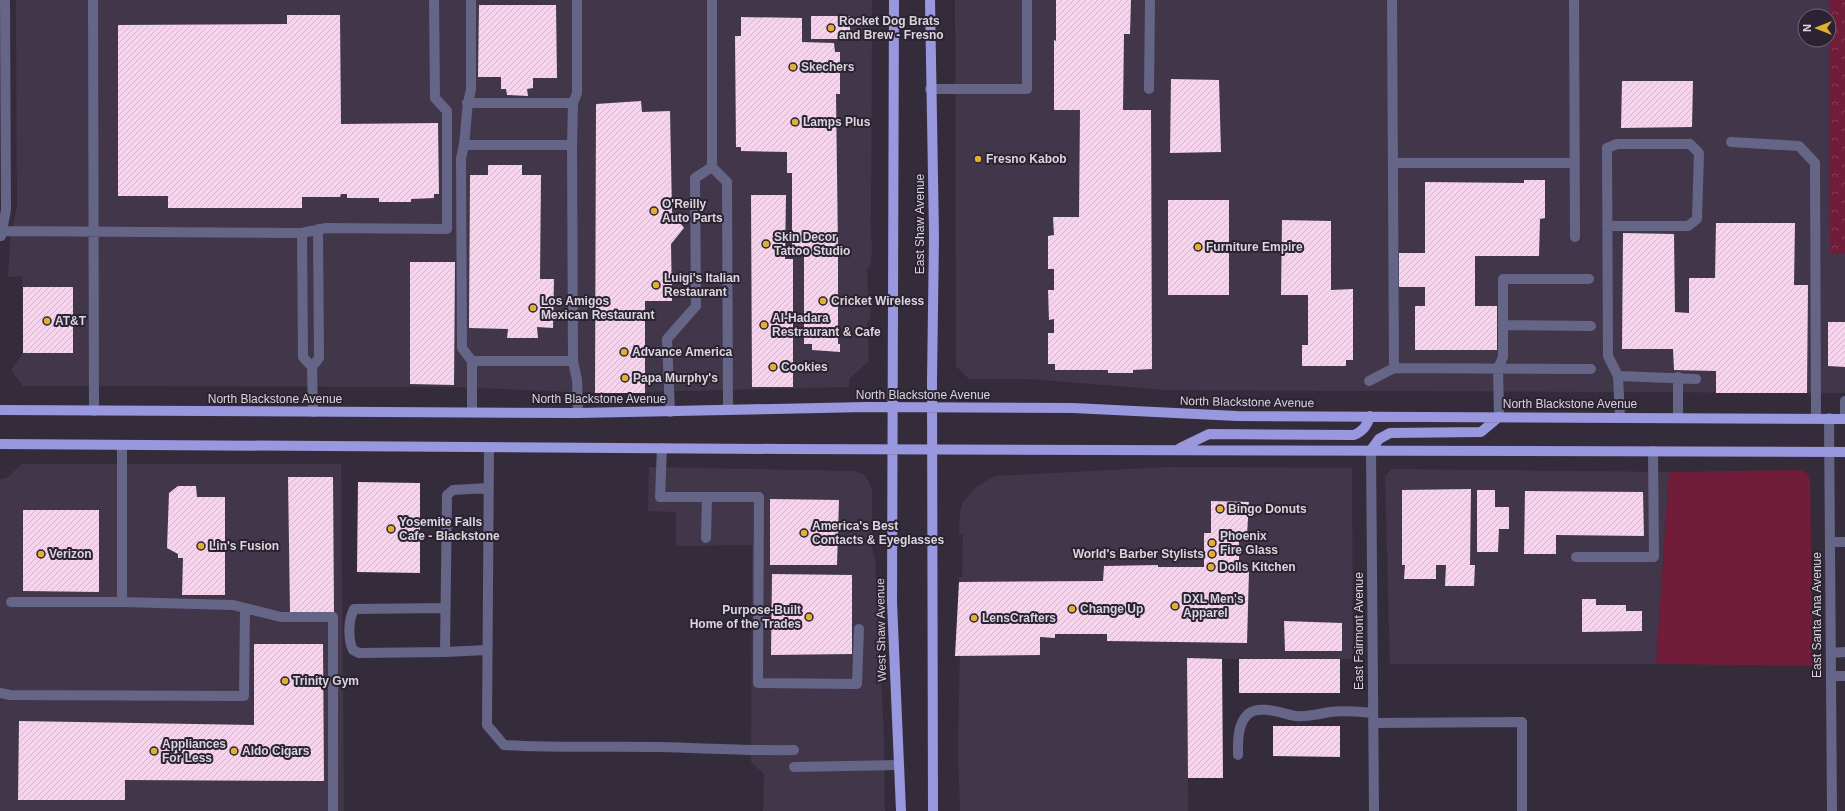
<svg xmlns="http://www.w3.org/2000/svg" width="1845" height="811" font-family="Arial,sans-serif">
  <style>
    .built { fill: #42374a }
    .grass { fill: #711c38 }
    .park { fill: url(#park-crowns) }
    .building { fill: url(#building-hatch) }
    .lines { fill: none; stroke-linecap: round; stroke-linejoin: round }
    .minor { stroke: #656587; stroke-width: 10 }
    .major { stroke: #9997de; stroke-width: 10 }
    .poi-dot { fill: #e1af34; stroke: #2b2331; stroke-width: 1.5 }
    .labels { text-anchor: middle; stroke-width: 4; stroke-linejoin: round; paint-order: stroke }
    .poi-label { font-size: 12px; font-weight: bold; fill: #dad5de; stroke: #2b2331; text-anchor: start }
    .street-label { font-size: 12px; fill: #dad5de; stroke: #2b2331 }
  </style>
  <defs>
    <pattern id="park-crowns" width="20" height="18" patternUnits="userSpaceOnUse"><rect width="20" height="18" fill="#711c38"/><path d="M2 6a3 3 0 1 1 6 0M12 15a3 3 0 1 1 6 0" fill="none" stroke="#853c54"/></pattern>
    <pattern id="building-hatch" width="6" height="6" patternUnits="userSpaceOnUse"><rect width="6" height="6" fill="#f6d4eb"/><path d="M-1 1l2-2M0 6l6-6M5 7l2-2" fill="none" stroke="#d2b6c9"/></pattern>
  </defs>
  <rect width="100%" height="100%" fill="#352c3b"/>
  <path class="built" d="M16 0H872L871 218 870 219 872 249 870 266 867 269 868 292 871 295 870 319 867 322 869 361 849 379V387L595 393 457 387 23 386 11 370 23 353 22 276 8 277 10 241 17 205Z
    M955 0H1829V16H1805V40H1829L1830 253 1845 254V393L1167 390 1029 379H969L956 366Z
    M22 464H341L344 811H0V479L7 478Z
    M649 467 854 471 863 474 868 480 872 490V548L875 559 884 737 885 811H763L764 774 751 762 752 545 676 546V512L648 511Z
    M1168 467 1352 468 1353 659H1187L1188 811H960L958 751 960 646 958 645 959 577H962L963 534H959L960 512 963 502 976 487 995 476Z
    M1392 469 1669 472 1656 664H1390L1385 476Z"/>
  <path class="grass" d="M1800 470 1807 473 1810 480 1813 666 1656 664 1669 472Z"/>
  <path class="park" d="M1829 0H1845V254L1830 253Z"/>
  <path class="building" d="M1056 0H1131L1130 34H1124L1123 110H1151L1152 369 1133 370V373H1108V370H1055V364H1048V333H1054V319L1049 320 1048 290H1054V269H1048V236L1054 235 1053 217H1079L1080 110H1054V40L1056 41Z
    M479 5H556L557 78H533V88L527 89 528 96 507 95 506 89H501V77H478Z
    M287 15H340L341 124 438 123 439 194H434V198L411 199V202H379V198H347V194H341L340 197H302V208H168V196H118V25L287 24Z
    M811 16H850V39H811Z
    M741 17 802 18V42L834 43 835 52H840V94H836L838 249H835V255H838V344H840V352L812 350V344H804V255H792V173H787V152L741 151V147H736L735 36H741Z
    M1171 79 1219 80 1221 152 1170 153Z
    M1622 81H1693L1692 127 1621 128Z
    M641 101 642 112 670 111 672 212 684 228 671 244 672 301H645V393H595L596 104Z
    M488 165H522V175H541L540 279H554L553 328 537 327 538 338H507L508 329 469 328 470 175H488Z
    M1524 180H1545V218L1540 219 1539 256H1475V306H1497V350H1415V306H1425V287H1399V253H1425V182L1524 183Z
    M751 195H786L785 259H793V387H752Z
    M1168 200H1229V295H1168Z
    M1282 220 1331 221V290L1353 289V360H1346V366H1302V345H1308V295H1281Z
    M1716 223H1795L1794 285H1808L1807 393H1716V371L1674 370 1673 349H1622L1623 233 1674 234 1675 312 1689 313V278H1715Z
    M410 262H455L454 385 410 384Z
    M23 287H73V353H23Z
    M1828 322H1845V367L1828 366Z
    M288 477H333L334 612 290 613Z
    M358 482 420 483V573L357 572Z
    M178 486H196L197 497H225V595H182L183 558H178V554L167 548 169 493Z
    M1471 489 1470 565H1475L1474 586H1445L1446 565H1436V579H1404L1405 565H1402V490Z
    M1477 490H1495V507H1509V529H1499L1498 552H1477Z
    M1525 491 1643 492 1644 536 1556 535V554H1524Z
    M770 499 839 500 837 565H770Z
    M1211 501 1249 502 1247 535H1239V571H1249L1247 643 1107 641V634H1055V638L1040 637V655L955 656 959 582 1103 581 1104 566 1158 565V567H1204V533H1211Z
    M23 510H99V592L23 591Z
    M772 574 852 575V654L771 655Z
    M1582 599H1596V605H1626V611H1642V631L1582 632Z
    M1284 621 1342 623V651H1285Z
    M254 644H323L324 781 125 780V800H18L19 721 254 725Z
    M1187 658 1222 659 1223 778H1188Z
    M1239 659H1340V693H1239Z
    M1273 726H1340V757L1273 756Z"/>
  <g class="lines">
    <path class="minor" d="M93 0 94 411
      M471 0V90C464 112 468 135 461 158L462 348 472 361V412
      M577 0V93L573 103 572 145 573 361 577 380 578 413
      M712 0V167L727 182 728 410
      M1392 0 1394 368
      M1574 0 1575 237
      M930 89H1027V0
      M1149 89 1150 0
      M467 103H573
      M1731 142 1799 146 1815 163 1816 418
      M465 145H572
      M1393 163H1574
      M1607 226H1688L1697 219 1699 153 1690 144H1617L1607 148 1608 356 1618 376 1620 417
      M2 231 302 233 326 228 447 229V111L435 98 434 0
      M302 233 303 357 312 367 313 412
      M1 236 6 210 5 0
      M1503 325 1591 326
      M472 361H573
      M312 367 319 358 318 229
      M1618 376 1696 379
      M1678 377V418
      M1369 381 1394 368 1591 369
      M670 412 667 339 696 306 695 178 712 167
      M1499 417 1498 368 1503 357V279H1589
      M1829 418 1832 811
      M1845 419V401
      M489 447 487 725 504 745C556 748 608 746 660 747 704 748 749 751 794 750
      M662 448 660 497H759L758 683 857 684 859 629
      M1371 450 1374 811
      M706 538 707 497
      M1830 542H1845
      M1576 557H1654L1653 451
      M11 602H122V445
      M122 602 233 605 281 617H333V811
      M487 650 445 652 447 495 453 490 488 488
      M445 652 359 653 353 650C348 640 348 620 354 609L445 608
      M1831 653 1845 652
      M1831 676H1845
      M0 693 10 695 244 696 245 609
      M1373 723 1522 722V811
      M1238 755C1238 741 1237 725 1248 714 1260 704 1283 714 1296 716 1307 717 1318 714 1330 712 1344 710 1359 712 1373 713
      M794 767 899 765"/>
    <path class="major" d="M894 0 892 602 901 811
      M930 0 934 236 932 381 933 811
      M0 410 578 413 866 407 1073 408 1237 416 1845 419
      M0 444 783 449 1845 452
      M1180 448 1209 434 1354 435C1363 431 1367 426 1370 416
      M1371 450 1379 439 1390 433 1481 432 1499 417"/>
  </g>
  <g class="poi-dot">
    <circle cx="831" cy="28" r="4"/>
    <circle cx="793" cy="67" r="4"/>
    <circle cx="795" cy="122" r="4"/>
    <circle cx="978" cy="159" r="4"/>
    <circle cx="654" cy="211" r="4"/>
    <circle cx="766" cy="244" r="4"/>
    <circle cx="1198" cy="247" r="4"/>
    <circle cx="656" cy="285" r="4"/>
    <circle cx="823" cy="301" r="4"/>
    <circle cx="533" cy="308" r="4"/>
    <circle cx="47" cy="321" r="4"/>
    <circle cx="764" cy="325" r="4"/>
    <circle cx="624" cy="352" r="4"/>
    <circle cx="773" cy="367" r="4"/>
    <circle cx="625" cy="378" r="4"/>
    <circle cx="1220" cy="509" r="4"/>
    <circle cx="391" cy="529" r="4"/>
    <circle cx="804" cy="533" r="4"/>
    <circle cx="1212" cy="543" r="4"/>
    <circle cx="201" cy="546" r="4"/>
    <circle cx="41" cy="554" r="4"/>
    <circle cx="1212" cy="554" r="4"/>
    <circle cx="1211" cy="567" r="4"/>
    <circle cx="1175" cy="606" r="4"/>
    <circle cx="1072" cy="609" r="4"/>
    <circle cx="809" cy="617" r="4"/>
    <circle cx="974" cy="618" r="4"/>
    <circle cx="285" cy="681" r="4"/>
    <circle cx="154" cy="751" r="4"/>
    <circle cx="234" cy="751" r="4"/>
  </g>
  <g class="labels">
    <g class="poi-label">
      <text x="839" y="25">Rocket Dog Brats<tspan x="839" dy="14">and Brew - Fresno</tspan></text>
      <text x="801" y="71">Skechers</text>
      <text x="803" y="126">Lamps Plus</text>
      <text x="986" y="163">Fresno Kabob</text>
      <text x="662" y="208">O'Reilly<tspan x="662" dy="14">Auto Parts</tspan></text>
      <text x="774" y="241">Skin Decor<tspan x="774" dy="14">Tattoo Studio</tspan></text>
      <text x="1206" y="251">Furniture Empire</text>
      <text x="664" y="282">Luigi's Italian<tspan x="664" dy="14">Restaurant</tspan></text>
      <text x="541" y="305">Los Amigos<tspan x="541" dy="14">Mexican Restaurant</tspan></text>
      <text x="831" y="305">Cricket Wireless</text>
      <text x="772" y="322">Al-Hadara<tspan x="772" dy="14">Restraurant &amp; Cafe</tspan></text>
      <text x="55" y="325">AT&amp;T</text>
      <text x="632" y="356">Advance America</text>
      <text x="781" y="371">Cookies</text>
      <text x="633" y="382">Papa Murphy's</text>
      <text x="1228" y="513">Bingo Donuts</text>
      <text x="399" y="526">Yosemite Falls<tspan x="399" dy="14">Cafe - Blackstone</tspan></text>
      <text x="812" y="530">America's Best<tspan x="812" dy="14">Contacts &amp; Eyeglasses</tspan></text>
      <text x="1220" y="540">Phoenix<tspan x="1220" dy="14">Fire Glass</tspan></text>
      <text x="209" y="550">Lin's Fusion</text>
      <text x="49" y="558">Verizon</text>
      <text x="1204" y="558" text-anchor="end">World's Barber Stylists</text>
      <text x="1219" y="571">Dolls Kitchen</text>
      <text x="1183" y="603">DXL Men's<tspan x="1183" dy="14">Apparel</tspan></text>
      <text x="1080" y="613">Change Up</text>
      <text x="801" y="614" text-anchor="end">Purpose-Built<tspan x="801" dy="14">Home of the Trades</tspan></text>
      <text x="982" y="622">LensCrafters</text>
      <text x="293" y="685">Trinity Gym</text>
      <text x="162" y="748">Appliances<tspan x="162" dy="14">For Less</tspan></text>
      <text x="242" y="755">Aldo Cigars</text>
    </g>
    <g class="street-label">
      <text transform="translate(920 224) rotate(-90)" y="4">East Shaw Avenue</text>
      <text x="923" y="399">North Blackstone Avenue</text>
      <text x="275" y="403">North Blackstone Avenue</text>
      <text x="599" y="403">North Blackstone Avenue</text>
      <text transform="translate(1247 402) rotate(1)" y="4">North Blackstone Avenue</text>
      <text x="1570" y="408">North Blackstone Avenue</text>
      <text transform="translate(1817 615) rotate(-90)" y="4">East Santa Ana Avenue</text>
      <text transform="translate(881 630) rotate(-91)" y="4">West Shaw Avenue</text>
      <text transform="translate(1359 631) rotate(-90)" y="4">East Fairmont Avenue</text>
    </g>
  </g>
  <g transform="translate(1817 28) rotate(270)"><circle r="19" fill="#2b2331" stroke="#716a76"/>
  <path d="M0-3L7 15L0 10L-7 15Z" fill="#e1af34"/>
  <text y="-6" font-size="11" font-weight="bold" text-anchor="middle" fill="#dad5de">N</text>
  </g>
</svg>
